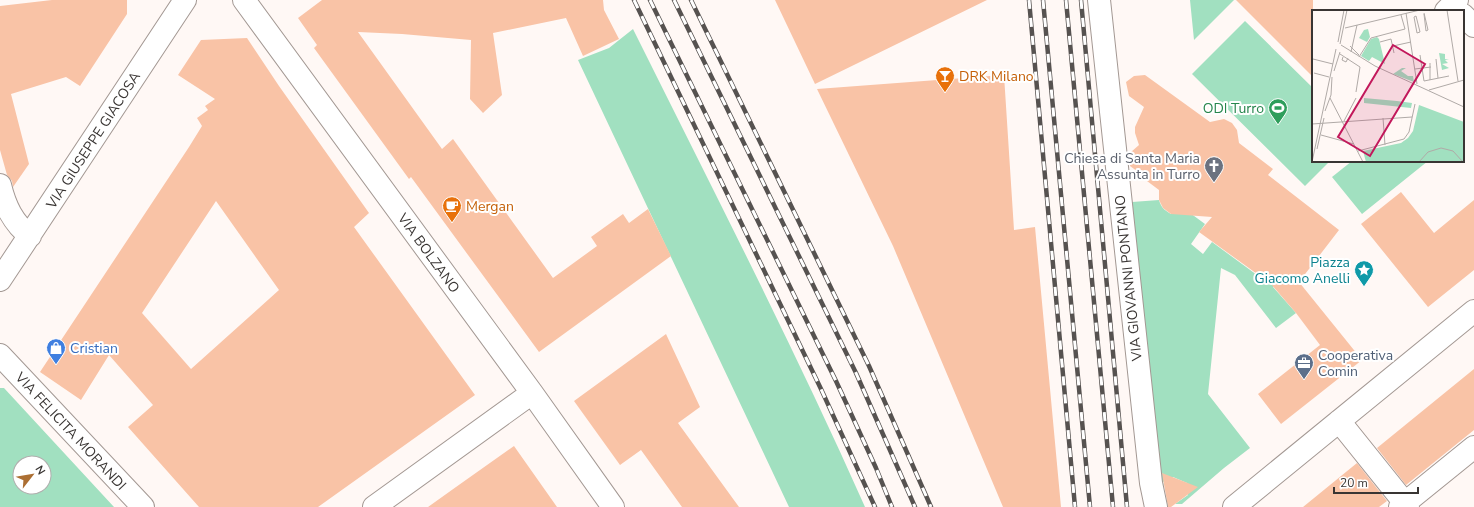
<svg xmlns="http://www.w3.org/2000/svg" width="1474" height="507" font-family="'Nunito Sans',sans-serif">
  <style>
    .green { fill: #a1e0c0; fill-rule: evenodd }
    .building { fill: #f9c3a6; fill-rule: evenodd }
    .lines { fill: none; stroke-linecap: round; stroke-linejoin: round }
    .minor-casing { stroke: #a39893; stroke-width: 24 }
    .minor { stroke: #fff; stroke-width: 22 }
    .rail-casing { stroke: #565250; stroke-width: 4.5 }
    .rail { stroke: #fff; stroke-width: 3; stroke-dasharray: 9; stroke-linecap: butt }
    .labels { text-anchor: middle; stroke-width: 4; stroke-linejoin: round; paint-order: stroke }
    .food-label { font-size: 14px; fill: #c56008; stroke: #fff; text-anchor: start }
    .leisure-label { font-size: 14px; fill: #27864d; stroke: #fff; text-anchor: end }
    .street-label { font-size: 14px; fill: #393533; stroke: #fff }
    .worship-label { font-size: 14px; fill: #5b616d; stroke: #fff; text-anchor: end }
    .culture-label { font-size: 14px; fill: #0d838f; stroke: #fff; text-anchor: end }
    .shop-label { font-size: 14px; fill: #366cbe; stroke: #fff; text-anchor: start }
    .service-label { font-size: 14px; fill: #4e5e75; stroke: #fff; text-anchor: start }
    .inset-road { fill: none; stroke: #b0aaa7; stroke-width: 1 }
    .view { fill: #c2185b; fill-opacity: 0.15; stroke: #c2185b; stroke-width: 2 }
    .inset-edge { fill: none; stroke: #393533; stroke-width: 2 }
  </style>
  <rect width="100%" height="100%" fill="#fff8f5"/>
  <path class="green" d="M1190 0H1234L1194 40Z
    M1245 21 1313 88V161H1330L1305 186 1192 74Z
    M633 29C712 188 793 345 865 507H789L578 60 609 48Z
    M1352 161H1428L1362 214 1332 177Z
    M1159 200C1161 207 1164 210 1171 214L1186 210 1205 224 1191 244 1203 254 1212 242 1257 275 1266 263 1282 275 1273 287 1296 313 1276 328 1235 275 1221 268 1208 394 1250 448 1224 468 1182 504H1175L1188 495 1187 483 1173 477 1163 482 1165 499 1162 497 1132 202Z
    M0 388H4L114 507H0ZM20 463H44V487H20Z"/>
  <path class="building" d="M52 0H127V14L80 86 66 77 11 94 29 164 13 187 12 181 7 175 0 150V6Z
    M322 0H603L604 10 619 39 583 56 566 18 493 33 502 95 483 113 470 99 471 40 402 34 358 32 442 149 453 139 553 278 597 246 591 237 623 214 629 223 648 209 671 256 539 352 411 177 409 179 314 48 317 45 298 18Z
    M775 0H987L815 84Z
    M1236 0H1313V77Z
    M247 38 279 86 369 213 354 227 475 395 318 507H199L128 427 153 405 109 355 81 400 40 372 189 147 202 126 197 118 208 110 205 106 215 99 178 75 201 40ZM216 201 279 290 191 369 142 313Z
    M1004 75 1014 230 1035 227 1061 507H1003L893 246 817 89Z
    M1145 75 1210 122 1224 119 1232 123 1237 130 1239 143 1273 169 1268 175 1339 230 1299 282 1362 360 1281 424 1258 394 1320 345 1296 313 1271 284 1199 232 1212 217 1171 214 1163 208 1159 200V190L1139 175 1141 174 1130 166 1131 152 1139 145 1135 133V127L1144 107 1129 96 1126 82 1134 76Z
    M1401 192 1434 233 1474 200V270L1428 307 1361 224Z
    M666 334 700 407 678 423 739 507H682L641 450 620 465 574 401Z
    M1474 369V430L1406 485 1377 448Z
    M514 446 557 507H428L456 487Z
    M1357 463 1387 501 1379 507H1303Z
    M1162 473 1198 487 1171 507H1168Z"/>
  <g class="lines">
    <defs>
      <path id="minor" d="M244 0 532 393 613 507
        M1099 0 1151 483 1156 507
        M1446 11 1457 0
        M1463 15 1474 26
        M0 185C5 206 13 223 30 236
        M0 280 185 0
        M0 355 143 507
        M1339 421 1408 507
        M374 507 532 393
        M1234 507 1474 311
        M1400 507 1474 447"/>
    </defs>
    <use href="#minor" class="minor-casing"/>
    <use href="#minor" class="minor"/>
    <defs>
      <path id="rail" d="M634 0 821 389 875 507
        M650 0 836 381 876 468 892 507
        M674 0 856 373 915 507
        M691 0 869 366 931 507
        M1029 0 1075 507
        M1043 0 1090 507
        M1066 0 1113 507
        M1081 0 1127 507"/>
    </defs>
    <use href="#rail" class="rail-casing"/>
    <use href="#rail" class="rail"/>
  </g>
  <defs>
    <symbol id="bar-pin" viewBox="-11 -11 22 30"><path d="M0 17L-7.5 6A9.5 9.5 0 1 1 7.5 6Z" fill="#e8710a" stroke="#fff"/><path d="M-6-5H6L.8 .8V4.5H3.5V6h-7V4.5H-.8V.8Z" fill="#fff"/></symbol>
    <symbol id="stadium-pin" viewBox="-11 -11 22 30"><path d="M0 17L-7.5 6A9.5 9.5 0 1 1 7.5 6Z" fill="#2e9e5b" stroke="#fff"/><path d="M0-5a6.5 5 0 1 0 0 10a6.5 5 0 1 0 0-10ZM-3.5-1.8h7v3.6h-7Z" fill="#fff"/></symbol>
    <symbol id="church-pin" viewBox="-11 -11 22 30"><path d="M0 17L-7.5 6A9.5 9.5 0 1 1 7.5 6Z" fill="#6b7280" stroke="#fff"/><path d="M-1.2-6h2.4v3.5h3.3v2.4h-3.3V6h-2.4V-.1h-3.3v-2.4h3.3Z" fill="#fff"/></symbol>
    <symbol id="cafe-pin" viewBox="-11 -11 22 30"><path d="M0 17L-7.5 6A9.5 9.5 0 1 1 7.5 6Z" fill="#e8710a" stroke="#fff"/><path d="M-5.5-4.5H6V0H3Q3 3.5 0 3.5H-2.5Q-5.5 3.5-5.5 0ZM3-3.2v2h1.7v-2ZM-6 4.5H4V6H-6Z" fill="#fff"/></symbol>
    <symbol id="sight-pin" viewBox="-11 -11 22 30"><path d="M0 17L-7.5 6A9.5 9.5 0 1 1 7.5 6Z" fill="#0f9aa8" stroke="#fff"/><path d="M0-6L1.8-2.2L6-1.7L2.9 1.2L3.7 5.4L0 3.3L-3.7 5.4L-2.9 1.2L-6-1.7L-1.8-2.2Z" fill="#fff"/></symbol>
    <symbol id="shop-pin" viewBox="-11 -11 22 30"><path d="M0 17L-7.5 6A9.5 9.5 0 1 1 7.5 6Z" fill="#3f7fe0" stroke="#fff"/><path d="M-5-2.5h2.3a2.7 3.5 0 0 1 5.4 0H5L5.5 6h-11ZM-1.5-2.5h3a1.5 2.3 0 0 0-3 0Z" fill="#fff"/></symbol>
    <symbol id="office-pin" viewBox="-11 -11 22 30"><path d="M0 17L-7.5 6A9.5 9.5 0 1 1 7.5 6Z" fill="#5c6f8a" stroke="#fff"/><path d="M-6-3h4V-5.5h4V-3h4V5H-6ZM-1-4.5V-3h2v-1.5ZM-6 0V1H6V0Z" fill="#fff"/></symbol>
  </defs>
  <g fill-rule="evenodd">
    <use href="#bar-pin" x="934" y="65" width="22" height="30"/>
    <use href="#stadium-pin" x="1267" y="97" width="22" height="30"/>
    <use href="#church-pin" x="1203" y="155" width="22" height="30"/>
    <use href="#cafe-pin" x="441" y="195" width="22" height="30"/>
    <use href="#sight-pin" x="1353" y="259" width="22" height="30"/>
    <use href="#shop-pin" x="45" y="337" width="22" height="30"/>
    <use href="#office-pin" x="1293" y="352" width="22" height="30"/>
  </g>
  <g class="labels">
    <g class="food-label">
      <text x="959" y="81">DRK Milano</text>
      <text x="466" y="211">Mergan</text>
    </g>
    <g class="leisure-label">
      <text x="1264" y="113">ODI Turro</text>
    </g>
    <g class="street-label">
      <text transform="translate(93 140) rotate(-57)" y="5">VIA GIUSEPPE GIACOSA</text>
      <text transform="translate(429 253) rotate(54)" y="5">VIA BOLZANO</text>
      <text transform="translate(1128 278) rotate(-96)" y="5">VIA GIOVANNI PONTANO</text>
      <text transform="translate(71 431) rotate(47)" y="5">VIA FELICITA MORANDI</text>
    </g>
    <g class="worship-label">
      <text x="1200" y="163">Chiesa di Santa Maria<tspan x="1200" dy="16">Assunta in Turro</tspan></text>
    </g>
    <g class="culture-label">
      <text x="1350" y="267">Piazza<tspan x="1350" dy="16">Giacomo Anelli</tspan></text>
    </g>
    <g class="shop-label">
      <text x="70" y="353">Cristian</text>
    </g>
    <g class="service-label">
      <text x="1318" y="360">Cooperativa<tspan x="1318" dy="16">Comin</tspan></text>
    </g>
  </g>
  <g transform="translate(1312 10)">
    <rect width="152" height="152" fill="#fff8f5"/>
    <path d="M56 19 58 27 55 32 47 28 52 20ZM65 27 67 29 73 54 60 47 57 51 49 46 59 29ZM127 43 133 44V49H137L133 50 136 53 130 54 137 58 130 60ZM90 58H94L89 61 96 66H101L102 72 81 64ZM52 88 85 91 100 93 99 98 52 93ZM107 95 152 112V152H54L51 141 89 133 96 128 101 121Z" fill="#a1e0c0"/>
    <path class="inset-road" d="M135 0 146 71M94 3 105 74M112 3 116 20 114 21 112 4M104 6 108 22 105 23 102 7ZM33 18 108 0M26 32 32 0M68 32 79 29 82 43M28 34 35 0M29 35 63 56 152 97M38 36 47 45M81 36 99 32M39 42 45 15M28 44 48 57 44 82M108 45 112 71 137 66M31 47 30 50 34 52 36 48M47 47 59 28 93 19 89 5M1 49 21 54M124 49 126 68M103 59 119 57M22 61 28 42M2 63 17 67M118 70V53M117 80 152 70M18 88 51 152M13 101 19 85 20 67M71 108 73 135M32 111 44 88M0 114 100 107M9 125 42 134M5 139 12 108M46 141 92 129 97 122 103 94M0 152 24 39M107 152 116 142 129 138 141 141 151 152"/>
    <path class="view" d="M81 35 113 54 58 146 26 127Z"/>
    <rect width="152" height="152" class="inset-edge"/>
  </g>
  <g transform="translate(32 475) rotate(59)"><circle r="19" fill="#ffffff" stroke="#b0aead"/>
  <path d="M0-3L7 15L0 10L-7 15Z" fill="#ac6f33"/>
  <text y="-6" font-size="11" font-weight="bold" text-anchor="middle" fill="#393533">N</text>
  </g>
  <path d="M1334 487v6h84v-6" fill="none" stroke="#393533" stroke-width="2"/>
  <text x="1340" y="487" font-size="12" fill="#393533" stroke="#ffffff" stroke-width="3" paint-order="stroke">20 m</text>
</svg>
